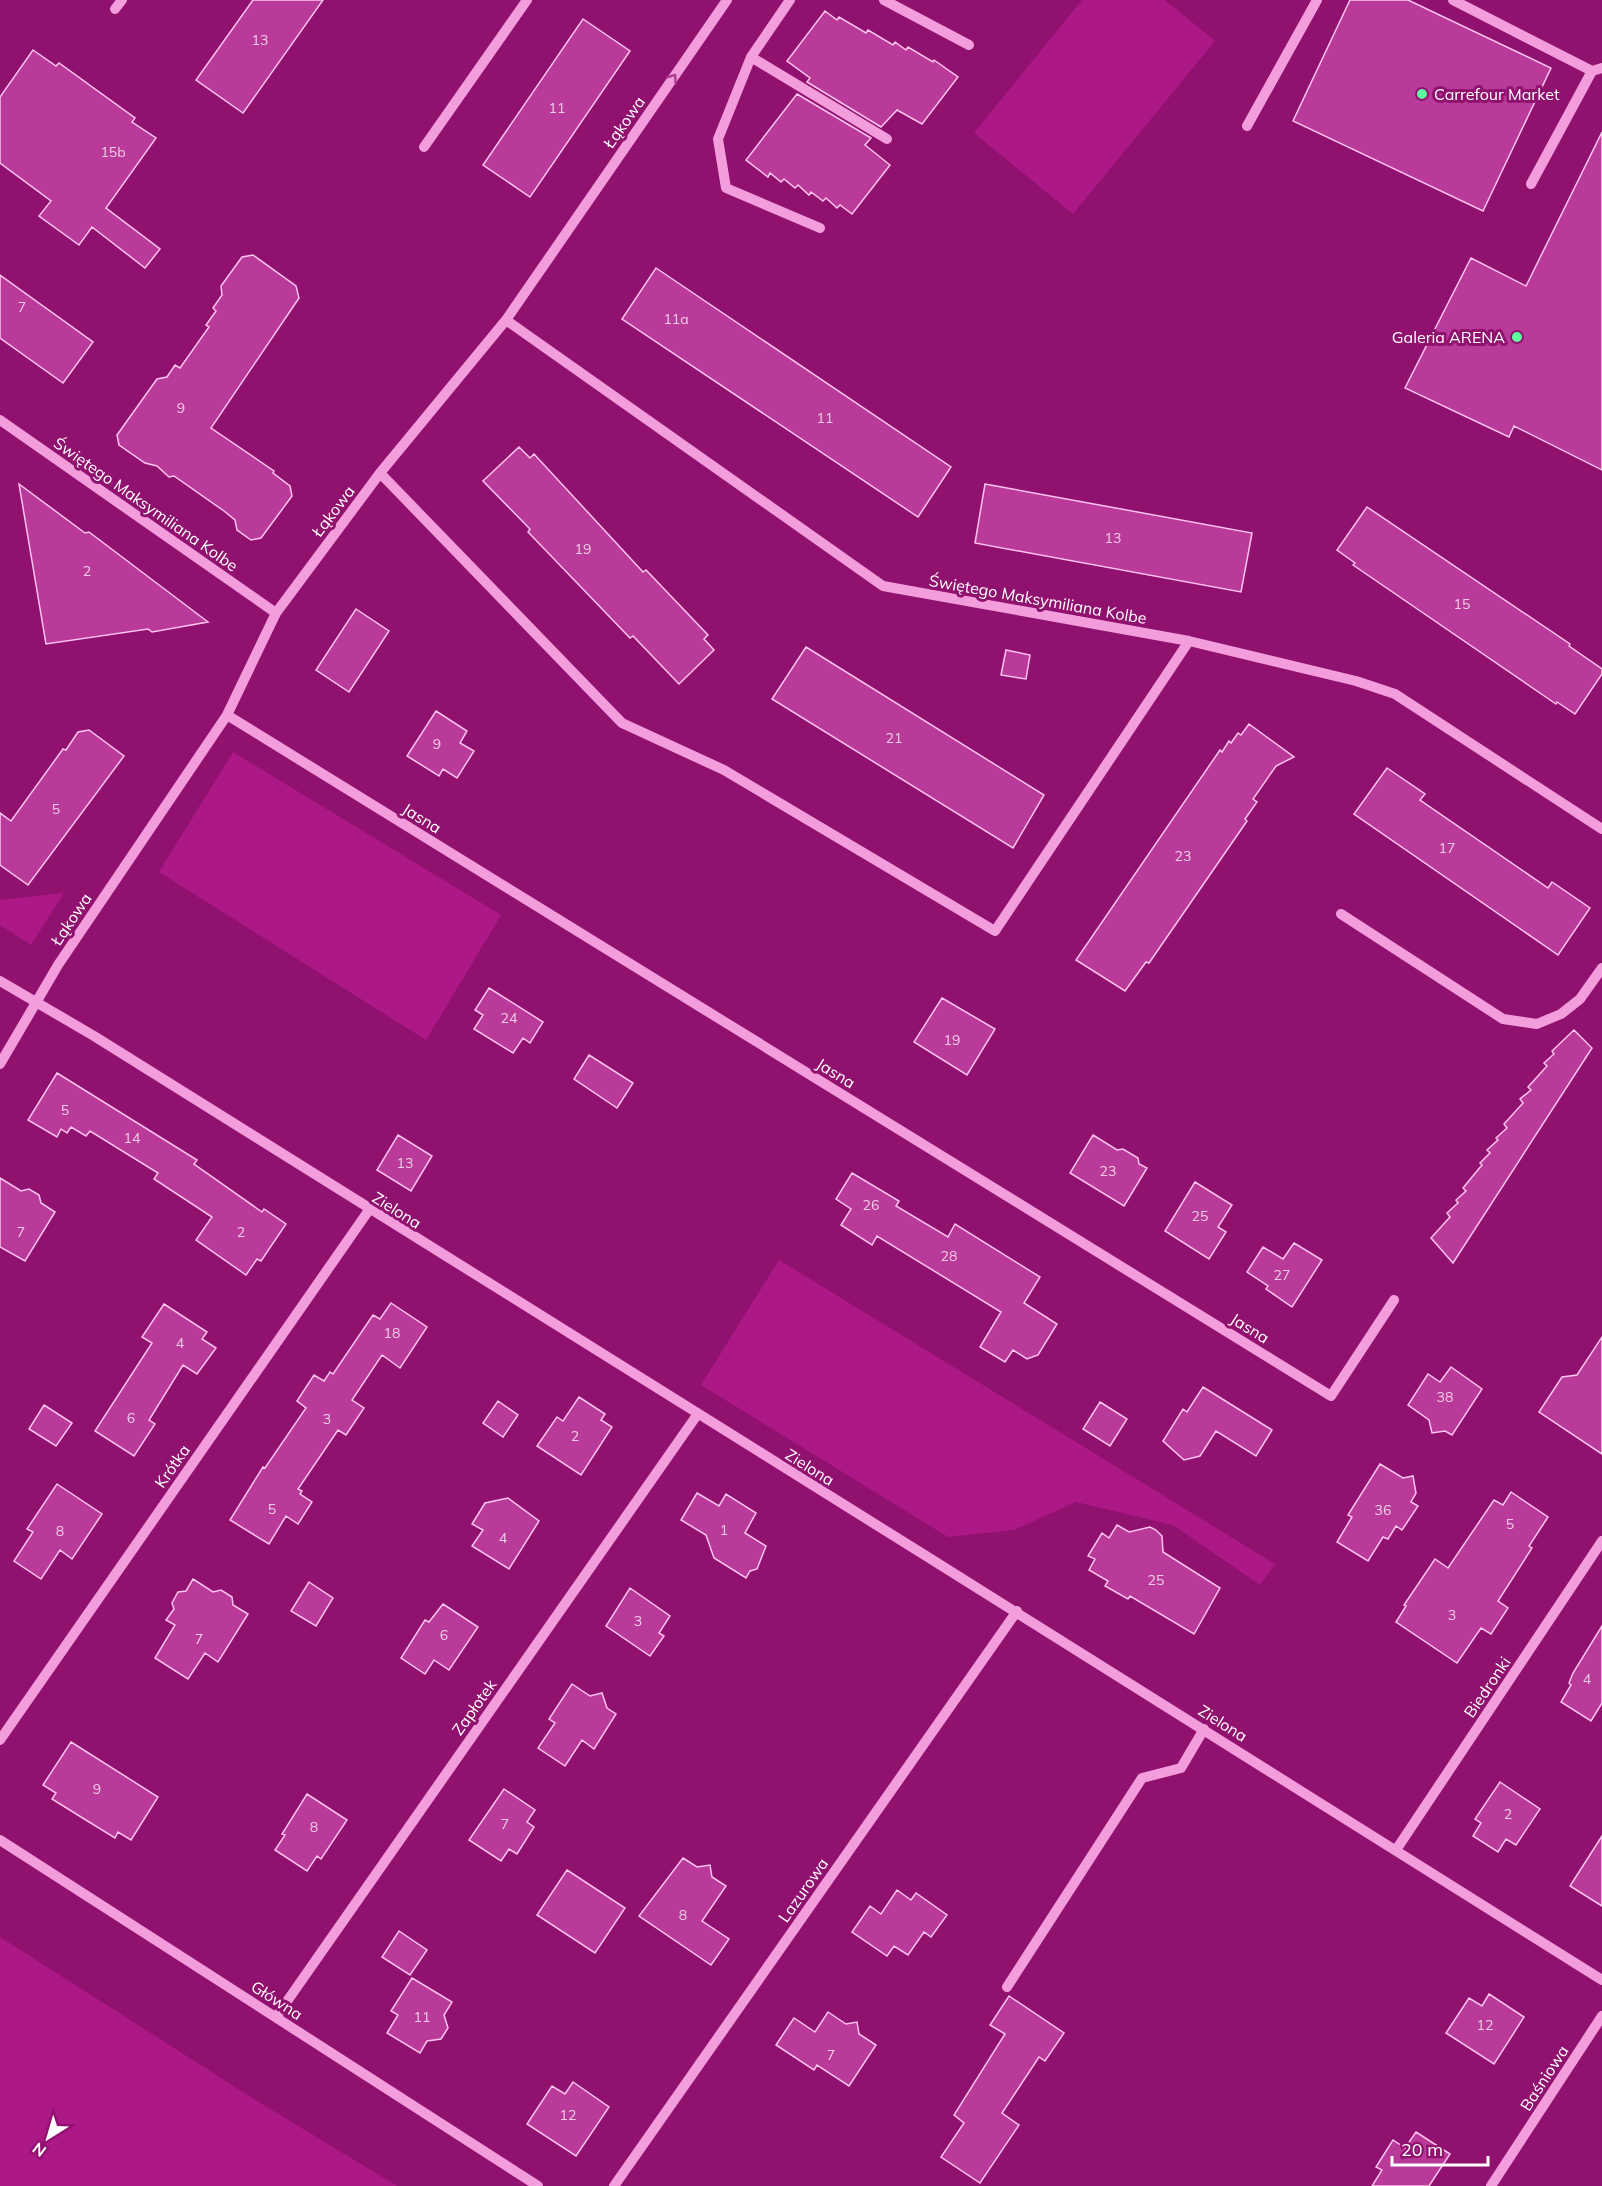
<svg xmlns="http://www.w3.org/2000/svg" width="1602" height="2186" font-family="Mulish,sans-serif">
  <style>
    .green { fill: #ac1987 }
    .building { fill: #ba3a99; stroke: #fdc4ef; stroke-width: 1.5 }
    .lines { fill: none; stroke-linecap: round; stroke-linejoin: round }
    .minor { stroke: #f39ddd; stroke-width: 10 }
    .oneway { stroke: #ae3b90 }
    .poi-dot { fill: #5fffa1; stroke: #91116f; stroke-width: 2 }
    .labels { text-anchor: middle; stroke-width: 6; stroke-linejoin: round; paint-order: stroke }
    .number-label { font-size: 14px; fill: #eecee6 }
    .poi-label { font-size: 16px; fill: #fff; stroke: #91116f; text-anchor: start }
    .street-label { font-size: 16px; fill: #fff; stroke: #91116f }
  </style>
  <rect width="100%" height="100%" fill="#91116f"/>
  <path class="green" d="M1082 0H1165L1215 41 1073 214 974 133Z
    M233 752 501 915 426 1040 159 872Z
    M64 893 31 945 0 925V900Z
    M779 1260 1275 1564 1260 1585 1173 1525 1076 1502 1014 1530 948 1537 701 1385Z
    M0 1937 254 2099 397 2186H0Z"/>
  <path class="building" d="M253 0H323L243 113 196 80Z
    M1350 0H1408L1551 68 1483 211 1293 121Z
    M825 11 837 20 839 17 866 33 868 30 893 45 895 42 906 50 908 47 933 62 934 60 958 77 922 124 897 110 881 127 807 82 810 78 787 61Z
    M583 19 630 51 530 197 483 165Z
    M33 50 56 66 59 63 135 118 132 122 156 138 106 208 160 249 145 268 92 227 79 245 39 216 51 201 0 163V97Z
    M797 94 871 138 865 145 890 165 852 214 840 205 837 208 826 198 823 201 811 192 809 195 798 185 795 188 784 179 781 182 770 173 768 177 746 160Z
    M1602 132V470L1514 426 1509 437 1405 388 1471 258 1526 286Z
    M253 255 296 286 299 298 211 428 274 471 273 473 290 486 292 496 261 538 251 540 237 530 235 520 224 511 174 476 169 477 157 466 145 463 119 445 117 435 157 379 167 377 175 365 180 368 209 327 206 325 216 311 213 308 222 295 221 286 242 257Z
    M656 268 951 467 918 517 622 319Z
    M0 275 93 342 63 383 0 338Z
    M519 447 530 458 534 454 643 572 646 570 708 635 704 639 714 650 679 684 633 636 630 638 528 532 530 529 483 481Z
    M19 484 85 533 89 532 208 622 152 632 148 629 46 644Z
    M985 484 1252 533 1241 592 975 543Z
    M1367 507 1570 644 1569 646 1602 669V674L1575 714 1557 702 1556 704 1353 565 1355 563 1337 550Z
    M356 609 389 631 349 692 316 670Z
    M806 647 1044 795 1013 848 772 699Z
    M1006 650 1030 655 1026 679 1001 675Z
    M436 711 467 731 460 743 474 751 457 778 443 769 439 776 407 756Z
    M1249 724 1294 757 1276 766 1253 799 1257 802 1245 819 1247 821 1149 963 1146 962 1125 991 1076 960 1220 750 1222 752 1229 741 1231 743 1238 733 1241 735Z
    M89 730 124 756 28 885 0 865V813L11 821 63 749 66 750 78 732Z
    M1387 768 1425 794 1420 800 1548 888 1552 882 1590 908 1558 955 1354 814Z
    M489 988 543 1022 530 1043 523 1038 513 1053 474 1029 483 1015 475 1010Z
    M942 998 995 1029 967 1075 914 1042Z
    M1574 1030 1592 1048 1453 1263 1431 1238 1450 1217 1447 1213 1458 1203 1456 1200 1466 1191 1463 1188 1482 1165 1480 1163 1490 1153 1487 1150 1498 1140 1496 1138 1507 1128 1504 1124 1523 1103 1520 1099 1531 1090 1528 1087 1547 1066 1544 1063 1554 1054 1552 1051Z
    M589 1055 633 1083 617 1108 574 1079Z
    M57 1073 197 1160 194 1164 262 1212 264 1209 286 1224 261 1261 257 1259 246 1275 196 1240 212 1217 154 1179 158 1173 90 1131 86 1136 71 1127 67 1133 61 1129 57 1137 28 1120Z
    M398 1135 432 1156 411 1191 377 1170Z
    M1093 1135 1117 1150 1123 1149 1138 1158 1139 1164 1147 1168 1124 1206 1070 1173Z
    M852 1173 899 1201 896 1206 948 1237 955 1224 1040 1277 1024 1303 1057 1324 1038 1355 1027 1359 1013 1350 1005 1362 980 1347 1001 1312 877 1236 872 1245 841 1225 851 1209 836 1199Z
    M0 1178 21 1191 29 1189 39 1195 41 1203 55 1212 25 1261 0 1247Z
    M1195 1182 1232 1205 1218 1227 1226 1232 1209 1259 1165 1231Z
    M1294 1243 1322 1260 1292 1307 1266 1289 1268 1286 1247 1272 1263 1247 1283 1259Z
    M391 1303 427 1327 400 1368 382 1355 352 1400 364 1408 346 1435 338 1430 298 1489 302 1491 300 1494 312 1502 298 1524 286 1516 269 1544 230 1520 263 1467 265 1468 306 1408 297 1401 314 1375 324 1381 330 1372 333 1374 373 1315 380 1319Z
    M164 1304 207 1332 202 1339 216 1348 197 1374 183 1365 149 1420 155 1424 134 1456 95 1431 152 1343 142 1337Z
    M1602 1337V1454L1539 1412 1562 1377 1577 1375Z
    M1451 1367 1482 1389 1452 1435 1445 1431 1432 1433 1429 1420 1408 1405 1428 1374 1440 1382Z
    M1203 1387 1272 1430 1256 1456 1216 1431 1200 1456 1184 1460 1163 1441 1183 1409 1187 1412Z
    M579 1397 605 1414 601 1420 612 1427 581 1475 537 1446 557 1417 563 1421Z
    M498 1401 518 1415 503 1437 483 1423Z
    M1100 1402 1127 1419 1110 1446 1083 1429Z
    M44 1405 72 1423 56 1446 29 1429Z
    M1380 1464 1403 1478 1413 1476 1416 1493 1411 1502 1418 1506 1402 1530 1396 1526 1388 1539 1383 1537 1368 1561 1337 1542 1352 1517 1348 1515Z
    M57 1484 102 1514 72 1559 60 1550 41 1579 14 1561 33 1532 27 1529Z
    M1511 1492 1548 1517 1529 1546 1532 1548 1498 1601 1508 1608 1491 1634 1481 1628 1457 1663 1396 1622 1406 1606 1404 1605 1435 1559 1448 1568 1494 1500 1503 1505Z
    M697 1493 719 1506 726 1494 756 1513 745 1533 766 1546 757 1569 750 1571 746 1578 714 1558 706 1535 681 1520Z
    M508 1498 539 1521 509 1569 472 1546 483 1530 472 1524 485 1503Z
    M1117 1525 1129 1532 1150 1527 1156 1530 1162 1536 1163 1552 1220 1588 1194 1634 1130 1596 1128 1599 1105 1586 1108 1581 1089 1570 1095 1559 1088 1556 1102 1533 1109 1538Z
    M193 1579 213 1592 221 1590 232 1597 233 1605 248 1614 218 1662 205 1653 188 1679 155 1658 175 1625 166 1620 174 1609 172 1603 178 1592 186 1591Z
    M309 1582 333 1598 316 1626 291 1611Z
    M630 1588 670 1616 659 1633 664 1636 650 1656 606 1626Z
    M443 1604 478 1627 449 1670 434 1660 425 1674 401 1658 425 1620 429 1622Z
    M1602 1626V1703L1591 1721 1561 1702 1571 1685 1569 1683 1573 1673Z
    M572 1684 590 1696 602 1693 607 1708 616 1714 594 1749 582 1740 565 1766 538 1748 555 1723 549 1719Z
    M71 1742 158 1797 131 1840 118 1832 115 1838 81 1817 52 1799 56 1793 43 1785Z
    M1500 1782 1540 1809 1516 1845 1506 1839 1498 1852 1473 1836 1481 1823 1475 1819Z
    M504 1789 535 1810 527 1822 534 1827 517 1854 509 1849 501 1861 469 1840Z
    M307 1794 347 1820 321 1859 317 1856 307 1871 275 1850 285 1835 282 1834Z
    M1602 1836V1906L1570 1886Z
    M683 1858 697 1867 710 1865 712 1877 726 1886 702 1921 729 1939 711 1965 639 1916Z
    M567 1870 625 1908 595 1953 537 1915Z
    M897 1890 911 1900 916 1893 947 1915 931 1937 924 1932 908 1955 894 1946 887 1956 852 1932 870 1906 881 1914Z
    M399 1931 427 1950 410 1975 382 1957Z
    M412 1978 452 2002 444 2015 448 2028 441 2039 427 2041 420 2053 387 2033 398 2015 391 2011Z
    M1489 1994 1524 2017 1494 2064 1446 2033 1469 1998 1482 2006Z
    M1009 1996 1064 2033 1045 2061 1039 2057 1002 2113 1019 2125 980 2183 941 2157 964 2123 954 2115 1005 2034 990 2025Z
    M828 2012 846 2024 857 2022 859 2034 876 2045 849 2086 817 2065 814 2070 776 2045 794 2018 815 2032Z
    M573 2082 609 2107 576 2156 527 2124 552 2086 565 2094Z
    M1416 2132 1450 2154 1429 2186H1372L1382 2170 1376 2167 1393 2140 1405 2148Z"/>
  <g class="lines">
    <path class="minor" d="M790 0 751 57 718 139 726 188 820 228
      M884 0 969 45
      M1453 0 1592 71 1602 68
      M115 9 122 0
      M751 57 887 139
      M1247 126 1317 0
      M424 147 527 0
      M1531 184 1592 71
      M506 320 883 586 1189 641 1356 681 1395 694 1602 829
      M0 420 276 613
      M380 473 622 723 724 770 995 931 1189 641
      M227 715 1331 1396 1394 1300
      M1341 914 1503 1019 1537 1024 1561 1014 1580 999 1602 968
      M0 981 94 1036C596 1353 1101 1662 1602 1980
      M0 1064 58 965 227 715 276 613 380 473 506 320 727 0
      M0 1740 369 1210
      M0 1840 538 2186
      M1396 1850 1602 1541
      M1007 1987 1142 1778 1181 1768 1204 1729
      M276 2017 697 1415
      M614 2186 1017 1611
      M1491 2186 1602 2016"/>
  </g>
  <defs><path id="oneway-chevron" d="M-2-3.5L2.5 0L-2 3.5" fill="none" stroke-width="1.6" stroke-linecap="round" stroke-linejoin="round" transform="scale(1.5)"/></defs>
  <use class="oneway" href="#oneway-chevron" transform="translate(673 78) rotate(-55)"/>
  <g class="poi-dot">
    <circle cx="1422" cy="94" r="6"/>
    <circle cx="1517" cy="337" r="6"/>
  </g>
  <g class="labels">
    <g class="number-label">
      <text x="260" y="45">13</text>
      <text x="557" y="113">11</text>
      <text x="113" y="157">15b</text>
      <text x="22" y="312">7</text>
      <text x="676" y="324">11a</text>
      <text x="181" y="413">9</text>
      <text x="825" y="423">11</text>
      <text x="1113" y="543">13</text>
      <text x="583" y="554">19</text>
      <text x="87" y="576">2</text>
      <text x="1462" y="609">15</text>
      <text x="894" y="743">21</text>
      <text x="437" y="749">9</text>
      <text x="56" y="814">5</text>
      <text x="1447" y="853">17</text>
      <text x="1183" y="861">23</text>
      <text x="509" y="1023">24</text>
      <text x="952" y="1045">19</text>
      <text x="65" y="1115">5</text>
      <text x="132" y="1143">14</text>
      <text x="405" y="1168">13</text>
      <text x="1108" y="1176">23</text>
      <text x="871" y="1210">26</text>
      <text x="1200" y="1221">25</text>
      <text x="21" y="1237">7</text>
      <text x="241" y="1237">2</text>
      <text x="949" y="1261">28</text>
      <text x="1282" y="1280">27</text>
      <text x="392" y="1338">18</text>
      <text x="180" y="1348">4</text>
      <text x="1445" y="1402">38</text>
      <text x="131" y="1423">6</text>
      <text x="327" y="1424">3</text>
      <text x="575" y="1441">2</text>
      <text x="272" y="1514">5</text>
      <text x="1383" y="1515">36</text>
      <text x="1510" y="1529">5</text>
      <text x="724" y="1535">1</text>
      <text x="60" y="1536">8</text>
      <text x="503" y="1543">4</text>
      <text x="1156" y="1585">25</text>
      <text x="1452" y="1620">3</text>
      <text x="638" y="1626">3</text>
      <text x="444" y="1640">6</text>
      <text x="199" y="1644">7</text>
      <text x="1587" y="1684">4</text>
      <text x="97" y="1794">9</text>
      <text x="1508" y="1819">2</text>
      <text x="505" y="1829">7</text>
      <text x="314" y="1832">8</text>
      <text x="683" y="1920">8</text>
      <text x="422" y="2022">11</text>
      <text x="1485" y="2030">12</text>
      <text x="831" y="2060">7</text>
      <text x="568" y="2120">12</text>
    </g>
    <g class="poi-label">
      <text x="1434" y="100">Carrefour Market</text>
      <text x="1505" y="343" text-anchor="end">Galeria ARENA</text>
    </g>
    <g class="street-label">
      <text transform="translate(624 122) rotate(-55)" y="6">Łąkowa</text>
      <text transform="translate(146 504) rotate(35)" y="6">Świętego Maksymiliana Kolbe</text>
      <text transform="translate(333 511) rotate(-53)" y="6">Łąkowa</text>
      <text transform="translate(1038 599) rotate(10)" y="6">Świętego Maksymiliana Kolbe</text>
      <text transform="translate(422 818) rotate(32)" y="6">Jasna</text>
      <text transform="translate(71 919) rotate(-56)" y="6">Łąkowa</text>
      <text transform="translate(836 1073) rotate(32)" y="6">Jasna</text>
      <text transform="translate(397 1210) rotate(32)" y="6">Zielona</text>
      <text transform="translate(1250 1328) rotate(32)" y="6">Jasna</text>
      <text transform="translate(172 1466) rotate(-55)" y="6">Krótka</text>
      <text transform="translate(810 1467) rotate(32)" y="6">Zielona</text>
      <text transform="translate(1487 1687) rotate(-56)" y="6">Biedronki</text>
      <text transform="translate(474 1707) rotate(-55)" y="6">Zapłotek</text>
      <text transform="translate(1223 1723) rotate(32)" y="6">Zielona</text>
      <text transform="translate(803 1890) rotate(-55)" y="6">Lazurowa</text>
      <text transform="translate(277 2000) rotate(33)" y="6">Główna</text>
      <text transform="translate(1544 2078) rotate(-57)" y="6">Baśniowa</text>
    </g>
  </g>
  <g transform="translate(48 2138) rotate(217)" stroke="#91116f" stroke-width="4.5" paint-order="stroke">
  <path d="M0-4.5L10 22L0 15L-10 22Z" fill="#ffffff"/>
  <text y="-9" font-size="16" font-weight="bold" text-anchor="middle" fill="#ffffff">N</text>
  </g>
  <path d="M1392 2156v9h96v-9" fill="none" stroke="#ffffff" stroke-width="3"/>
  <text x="1401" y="2156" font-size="18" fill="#ffffff" stroke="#91116f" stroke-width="4.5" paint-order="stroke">20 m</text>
</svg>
